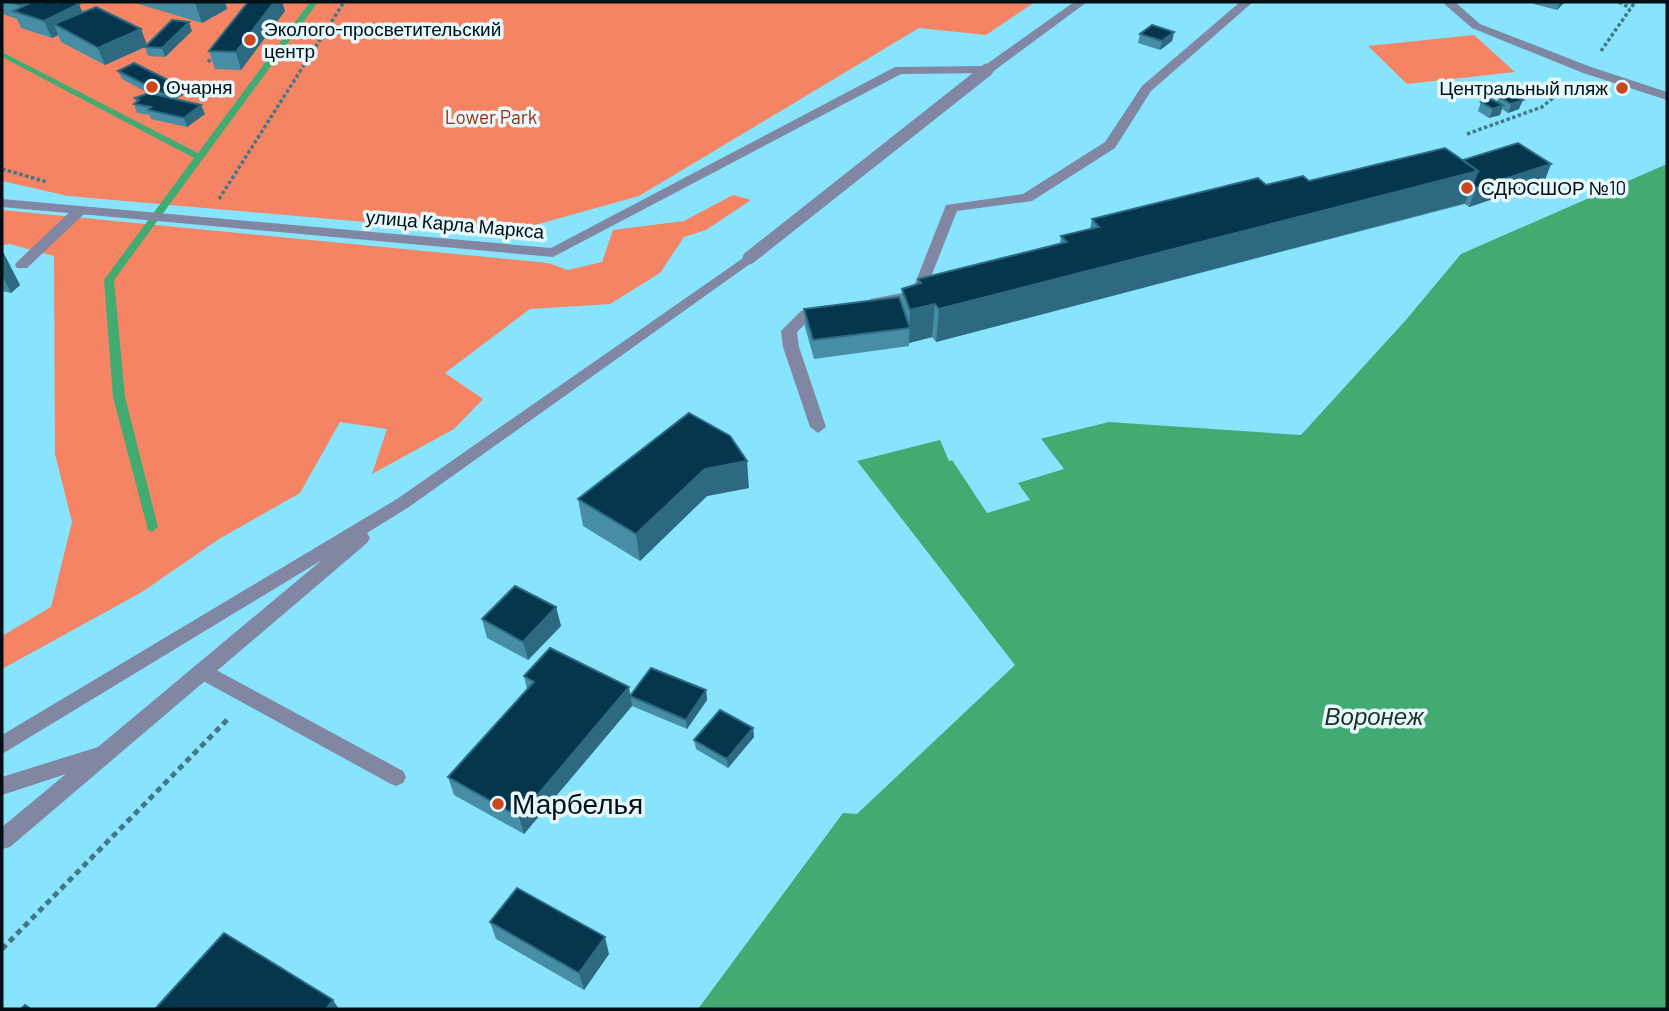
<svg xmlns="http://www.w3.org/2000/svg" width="1669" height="1011" font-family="Barlow,sans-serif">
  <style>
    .green { fill: #f48464 }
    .water { fill: #41ab72 }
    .pier { fill: #87e4fc }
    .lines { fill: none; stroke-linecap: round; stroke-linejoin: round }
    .stream { fill: #41ab72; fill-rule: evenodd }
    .path-far1 { stroke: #437987; stroke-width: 3.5; stroke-dasharray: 3.5 2.5; stroke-linecap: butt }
    .path { stroke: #437987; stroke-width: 5; stroke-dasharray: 6 4.5; stroke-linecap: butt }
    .lane { fill: #8186a2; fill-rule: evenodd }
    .street { fill: #8186a2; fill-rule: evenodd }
    .street-bridge { stroke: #8186a2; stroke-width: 13 }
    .wall { fill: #468da5 }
    .shaded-wall { fill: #2d6a82 }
    .building { fill: #06364e; stroke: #2d6a82; stroke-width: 2 }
    .poi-dot { fill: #ce461b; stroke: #e7f8fd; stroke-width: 2.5 }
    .labels { text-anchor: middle; stroke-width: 7; stroke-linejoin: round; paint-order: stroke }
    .far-poi-label { font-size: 19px; fill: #001015; stroke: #e7f8fd; text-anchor: start }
    .far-park-label { font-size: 19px; fill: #992a01; stroke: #e7f8fd }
    .far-street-label { font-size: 19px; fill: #001015; stroke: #e7f8fd }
    .water-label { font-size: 24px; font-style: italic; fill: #1b3224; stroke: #e7f8fd }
    .near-poi-label { font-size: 28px; fill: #001015; stroke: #e7f8fd; text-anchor: start }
  </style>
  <rect width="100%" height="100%" fill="#87e4fc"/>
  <path class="green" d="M2 2H1035L986 35 919 28 639 196 503 234 68 196 2 181Z
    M1474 35 1515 72 1407 84 1368 46Z
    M733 195 751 200 706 230 684 237 660 273 610 304 530 309 445 373 483 399 454 429 372 474 387 429 340 422 300 493 219 539 142 592 2 669V636L51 607 72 522 55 454 54 256 10 244 2 245V210L548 263 568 270 602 262 613 230 684 221Z"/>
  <path class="water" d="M1667 164V1009H698L843 813 857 814 1015 665 857 461 940 440 949 461 1109 422 1301 435 1405 321 1461 254Z"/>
  <path class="pier" d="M1039 436 1064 469 1018 483 1030 500 987 513 948 454 951 457Z"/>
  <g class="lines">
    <path class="stream" d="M310 2H318L114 280 125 397 158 527 152 532 148 530 113 397 104 280 194 158 2 57V52L198 153Z"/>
    <path class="path-far1" d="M1619 2 1630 8
      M1601 51 1635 2
      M208 62 215 54
      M1467 134 1542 107 1566 87
      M2 169 47 182
      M219 199 344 2"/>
    <path class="path" d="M2 949 229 718"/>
    <path class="lane" d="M1240 2H1253L1151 91 1115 148 1032 201 957 211 923 297 876 307 871 305 868 302 871 299 912 291 946 205 1023 194 1105 142 1142 86Z
      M1442 2H1455L1480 24 1591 67 1667 92V100L1583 73 1472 28Z
      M79 207 84 208V214L27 268H17L15 265 17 262 74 208Z
      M828 305 836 310 833 313 811 318 797 332 799 347 826 427 818 433 810 427 783 347 781 331 801 311Z
      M203 663 403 771 406 777 403 783 396 786 389 783 196 677 193 671 196 665Z"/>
    <path class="street" d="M1074 2H1087L991 73 901 74 553 257 2 207V199L551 248 895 67 984 66Z
      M749 254 756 258 754 261 409 507 367 533 370 538 367 543 10 847 2 849V827L66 774 2 795V777L98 747 322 560 2 754V735L397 499Z"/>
    <path class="street-bridge" d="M749 258 987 70"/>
  </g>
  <path class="wall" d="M2 2H74L83 12 141 29 147 45 192 31 165 57 148 56 145 47 105 65 61 42 58 35 52 38 21 28 17 19 3 14 2 12Z
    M132 2H225L227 9 202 23Z
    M248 2H282L285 11 241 70 215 69 209 51Z
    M1534 2H1565L1557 10 1534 4Z
    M1174 32 1172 41 1160 50 1138 43 1140 34Z
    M118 71 183 95 175 99 201 105 205 114 187 127 151 119 150 115 137 113 134 104 136 102 135 98 148 93 122 79Z
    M1499 97 1519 109 1508 113 1502 109 1500 115 1489 118 1478 111 1481 102H1497Z
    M1463 160 1551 164 1544 182 1469 207 1465 204 936 342 932 337 909 343V346L814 359 805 327 804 309 901 304 902 289 918 284V279L1060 244 1061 236 1090 229 1092 219 1266 185 1309 181Z
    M2 250 20 285 11 293 2 291Z
    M749 488 707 496 640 561 583 526 578 499Z
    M556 607 561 626 528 660 487 638 482 619Z
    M524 676 630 696 706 690 707 700 687 729 632 706 524 834 454 795 448 777 527 689Z
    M753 728 754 737 728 768 696 749 694 740Z
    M490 922 609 954 584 990 496 939Z"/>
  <path class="shaded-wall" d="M195 2H225L227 9 202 23Z
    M274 2H282L285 11 241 70 236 52Z
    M1560 2H1565L1557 10Z
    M79 4 86 21 54 24 58 35 52 38 44 21Z
    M189 22 192 31 165 57 162 48Z
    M141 29 147 46 105 65 98 48Z
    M1174 32 1172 41 1160 50 1162 41Z
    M180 86 183 95 167 103 164 94Z
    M1523 100 1519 109 1508 113 1511 104Z
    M201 105 205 114 187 127 184 118Z
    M1503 105 1500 115 1489 118 1493 109Z
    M1551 164 1544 182 1469 207 1476 188Z
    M1478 171 1465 203 936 342 939 309Z
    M2 250 20 285 11 293 2 275Z
    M935 304 932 337 909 343 910 310Z
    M747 461 749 488 707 496 640 561 636 534 705 469Z
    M556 607 561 626 528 660 523 642Z
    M629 687 632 706 524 834 519 817Z
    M706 690 707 700 687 729 686 720Z
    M753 728 754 737 728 768 727 759Z
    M605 937 609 954 584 990 579 973Z
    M333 1000 339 1009H326Z"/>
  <path class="building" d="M9 2H27L20 5Z
    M32 2 43 3 45 2H54L59 3 62 2H74L79 4 44 21 13 11Z
    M248 2H274L236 52 209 51Z
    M96 7 141 29 98 48 54 24Z
    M172 20 189 22 162 48 145 47Z
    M1152 25 1174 32 1162 41 1140 34Z
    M134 63 180 86 164 94 118 71Z
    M149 93 201 105 184 118 148 110 151 107 134 104 139 100 135 98Z
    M1510 93 1523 100 1511 104 1499 97Z
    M1491 99 1503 105 1493 109 1481 102Z
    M1518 143 1551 164 1476 188 1472 185 1478 171 1463 160Z
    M1445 148 1478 171 939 309 935 304 910 310 902 289 921 283 918 279 1067 242 1061 236 1099 227 1092 219 1258 178 1266 185 1303 176 1309 181Z
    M899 297 910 328 813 340 804 309Z
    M689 413 730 436 747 461 705 469 636 534 578 499Z
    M515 586 556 607 523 642 482 619Z
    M550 648 629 687 519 817 448 777 534 682 524 676Z
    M651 668 706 690 686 720 630 696Z
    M720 710 753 728 727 759 694 740Z
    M517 888 605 937 579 973 490 922Z
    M224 933 333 1000 326 1009H155Z
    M25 1005 31 1009H21Z"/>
  <g class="poi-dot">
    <circle cx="250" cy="40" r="7"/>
    <circle cx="152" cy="87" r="7"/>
    <circle cx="1622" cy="88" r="7"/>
    <circle cx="1467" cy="188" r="7"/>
    <circle cx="498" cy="804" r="7"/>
  </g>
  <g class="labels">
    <g class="far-poi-label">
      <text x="264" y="36">Эколого-просветительский<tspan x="264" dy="22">центр</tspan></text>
      <text x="166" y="94">Очарня</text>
      <text x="1608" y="95" text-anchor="end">Центральный пляж</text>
      <text x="1481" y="195">СДЮСШОР №10</text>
    </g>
    <g class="far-park-label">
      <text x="491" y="124">Lower Park</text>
    </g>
    <g class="far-street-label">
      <text transform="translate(455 224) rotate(5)" y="7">улица Карла Маркса</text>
    </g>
    <g class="water-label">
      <text x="1374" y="725">Воронеж</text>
    </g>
    <g class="near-poi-label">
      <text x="512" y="814">Марбелья</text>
    </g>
  </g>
  <rect width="1669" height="1011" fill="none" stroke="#001015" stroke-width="7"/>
</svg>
